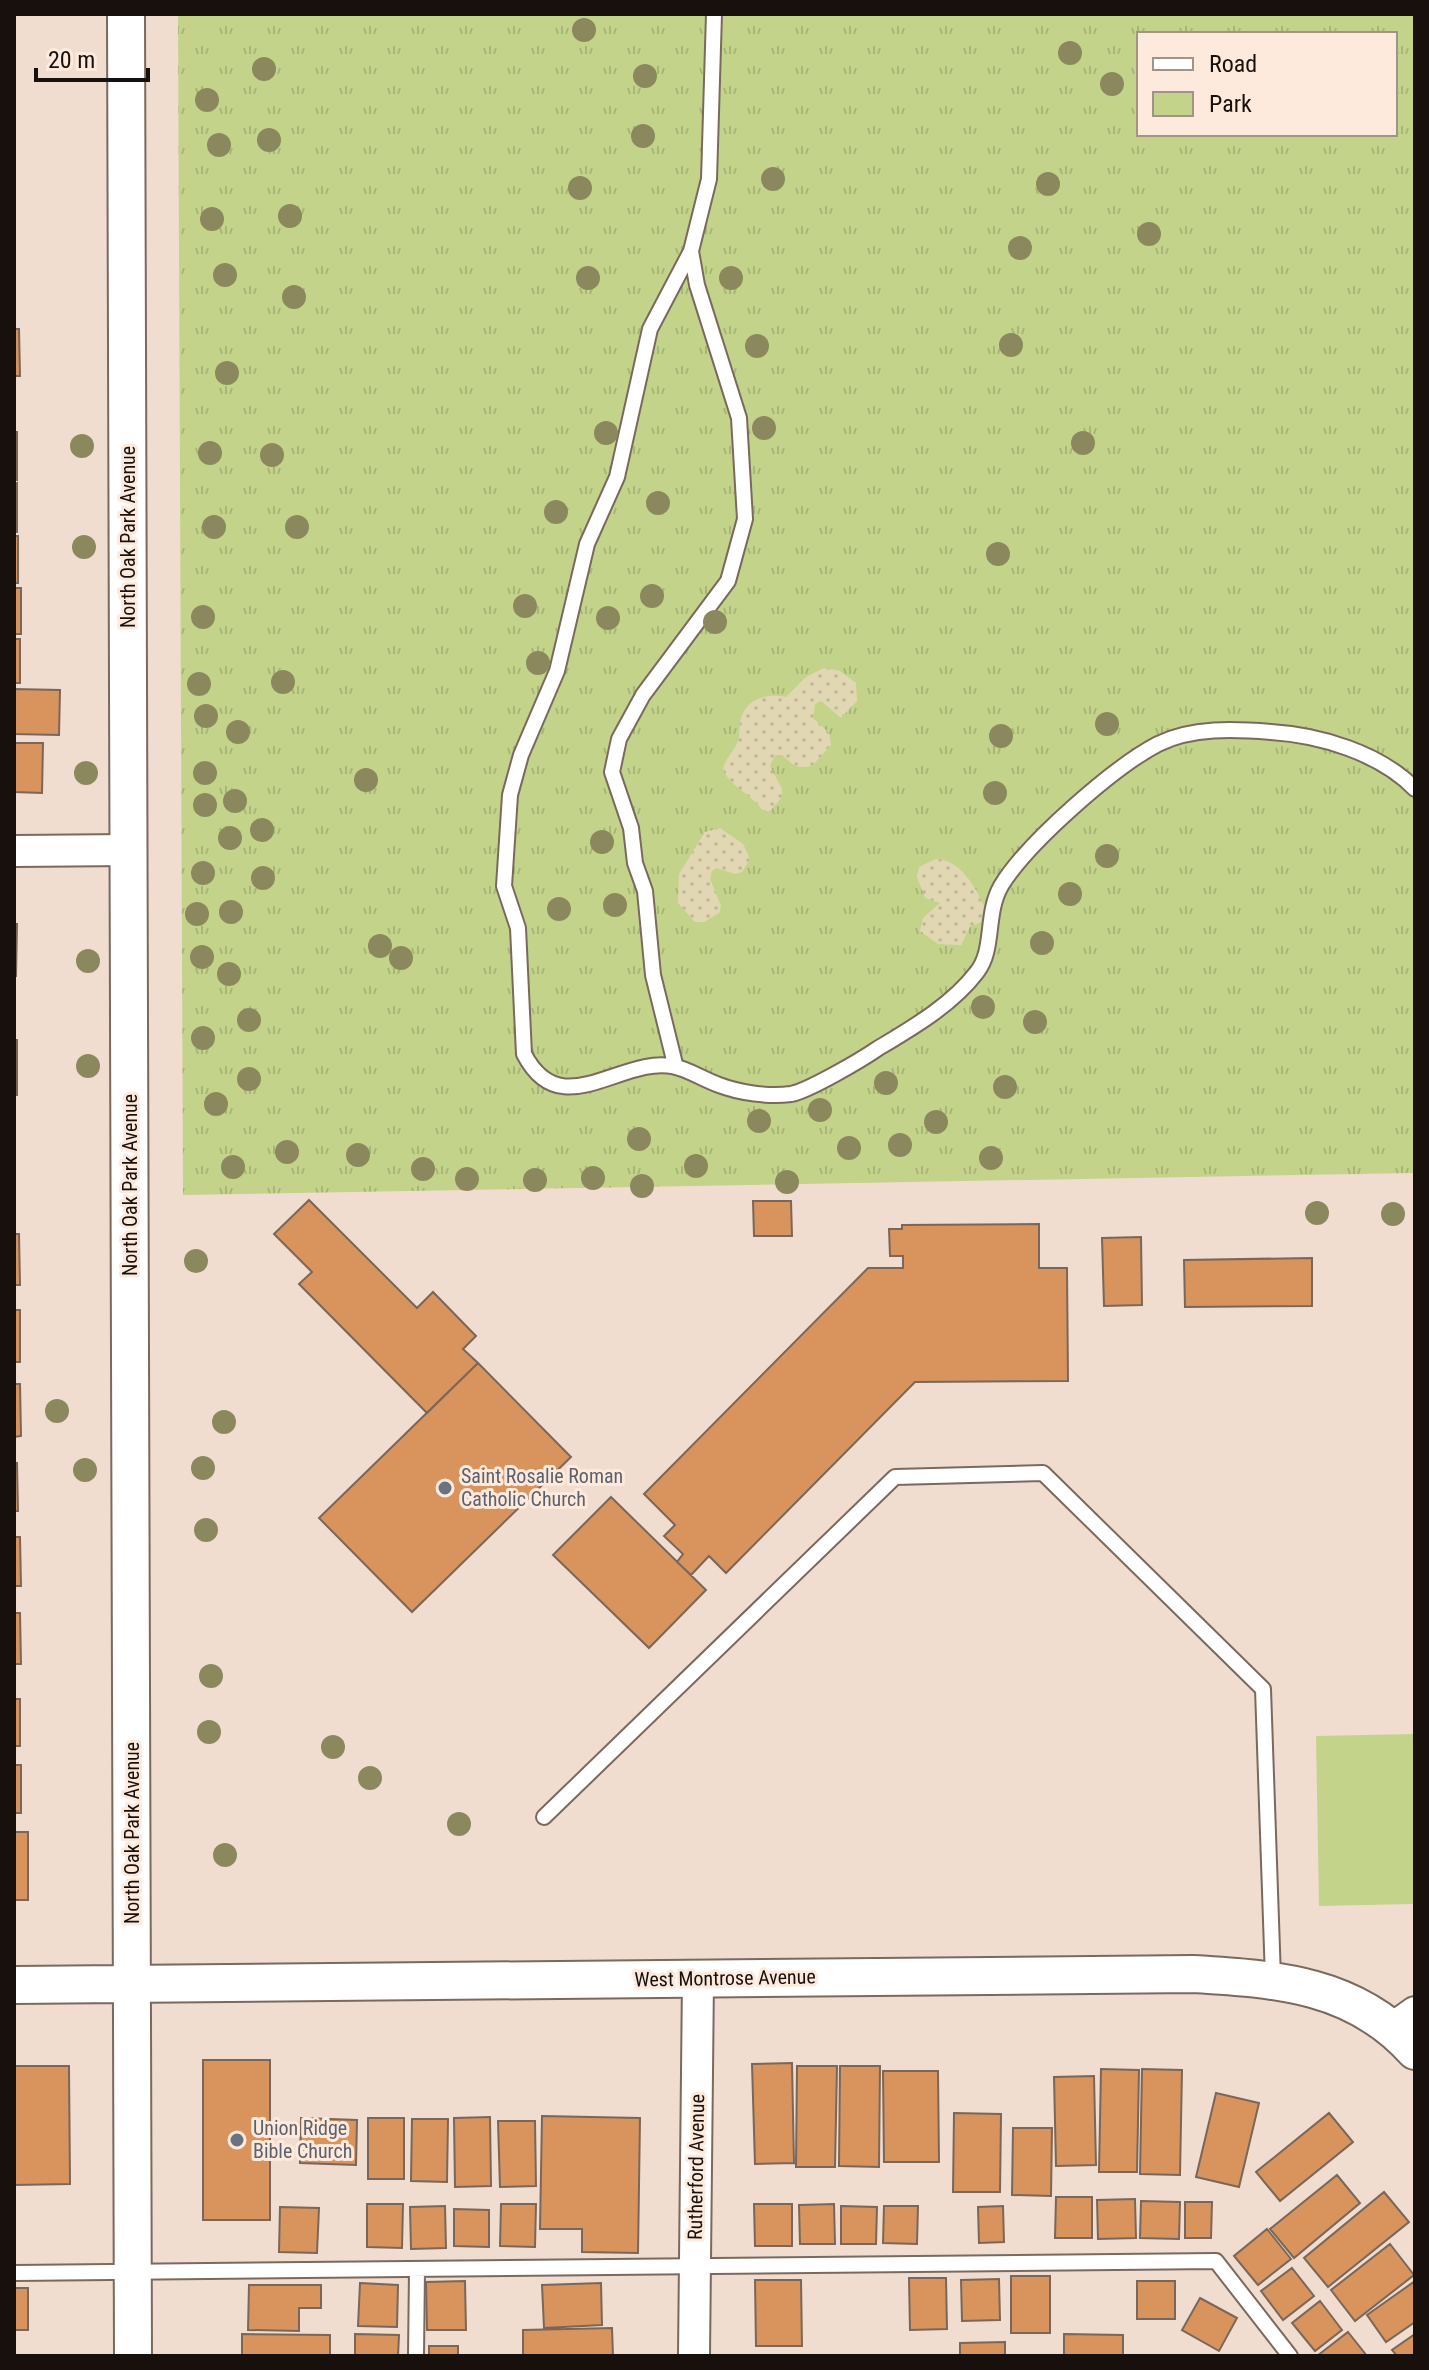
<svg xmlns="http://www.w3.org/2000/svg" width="1429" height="2370" font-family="'Roboto Condensed',sans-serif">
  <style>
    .grass { fill: url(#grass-tufts); fill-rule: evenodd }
    .sand { fill: url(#sand-dots) }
    .green { fill: #c3d48a }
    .building { fill: #d9935c; stroke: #78675a; stroke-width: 2 }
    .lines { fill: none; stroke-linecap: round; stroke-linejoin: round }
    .service-casing { stroke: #7a695d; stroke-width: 18 }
    .minor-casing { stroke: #7a695d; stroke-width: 34 }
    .tertiary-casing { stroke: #7a695d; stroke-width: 40 }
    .service { stroke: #fff; stroke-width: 14 }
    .minor { stroke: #fff; stroke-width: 30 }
    .tertiary { stroke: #fff; stroke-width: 36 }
    .tree { fill: #8c885e }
    .worship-dot { fill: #6b7280; stroke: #feeadc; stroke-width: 3 }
    .labels { text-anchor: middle; stroke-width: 6; stroke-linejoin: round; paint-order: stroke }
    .street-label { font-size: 20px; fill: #17100c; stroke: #feeadc }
    .worship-label { font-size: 20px; fill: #5b616d; stroke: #feeadc; text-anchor: start }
  </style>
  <defs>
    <pattern id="grass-tufts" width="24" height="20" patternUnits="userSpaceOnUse" patternTransform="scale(2)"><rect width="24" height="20" fill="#c3d48a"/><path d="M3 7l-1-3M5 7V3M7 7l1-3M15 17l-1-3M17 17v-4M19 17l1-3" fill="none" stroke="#a7b576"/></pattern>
    <pattern id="sand-dots" width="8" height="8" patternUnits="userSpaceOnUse" patternTransform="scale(2)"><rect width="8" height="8" fill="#e1d8b3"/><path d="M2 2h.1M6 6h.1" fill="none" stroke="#c0b899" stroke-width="1.8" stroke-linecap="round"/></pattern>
  </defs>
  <rect width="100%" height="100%" fill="#f1ddcf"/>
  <path class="grass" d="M178 14H1415V1173L183 1195ZM1139 34H1395V134H1139Z"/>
  <path class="sand" d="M824 668 840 671 856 683 857 701 841 718 821 701 815 704 813 718 829 733 831 745 812 766C794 769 794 765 782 755H775L770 766 782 789V797L770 811H763C752 794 732 788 723 770 725 758 734 752 738 741 740 736 739 728 740 722 745 699 766 693 786 697L806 677Z
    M720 828 743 844 750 859 742 872 735 874 716 868 712 871 710 879 721 906 719 913 704 922H695L678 903 679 874 705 832Z
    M936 859C960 860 975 886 984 906L981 922 970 927 961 945 938 944 920 931 923 918 940 903 925 898 917 877 919 867Z"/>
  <path class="green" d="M1415 1734V1904L1319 1906 1316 1736Z"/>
  <path class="building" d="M14 329H19L20 376H14Z
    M14 432H17V480H14Z
    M17 483V532H14V484Z
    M14 536H18V583H14Z
    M14 588H21V634H14Z
    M14 639H20V683H14Z
    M14 689 60 690 59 735 14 734Z
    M14 743H43L42 793 14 792Z
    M14 924H17L16 976H14Z
    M14 1040H17V1095H14Z
    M309 1200 417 1308 433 1292 476 1336 463 1349 478 1363 427 1413 299 1284 312 1272 274 1234Z
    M753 1201H791L792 1236H754Z
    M1039 1224V1268H1067L1068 1381 915 1382 726 1573 709 1556 691 1575 677 1562 683 1554 664 1536 675 1525 644 1494 868 1268H903V1256H890L889 1229H902V1225Z
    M14 1234H19L20 1285H14Z
    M1141 1237 1142 1305 1104 1306 1102 1238Z
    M1312 1258V1306L1185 1307 1184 1260Z
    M14 1310H20V1362H14Z
    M478 1363 571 1457 412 1612 319 1518Z
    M14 1384H20L21 1436 14 1437Z
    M14 1463H17L18 1511H14Z
    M611 1497 706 1590 649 1648 553 1555Z
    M14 1537H20L21 1586H14Z
    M14 1613H20L21 1664H14Z
    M14 1699H20V1746H14Z
    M14 1765H21V1813H14Z
    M14 1832H28V1900H14Z
    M203 2060H270V2220H203Z
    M792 2063 794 2163 755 2164 752 2064Z
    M14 2066H69L70 2184 14 2185Z
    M797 2066H837L835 2167H796Z
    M840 2066H880L879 2167 839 2166Z
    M1101 2069 1139 2070 1137 2172H1099Z
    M1142 2069 1182 2070 1180 2175 1140 2174Z
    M883 2071H938L939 2162H884Z
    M1094 2076 1096 2165 1056 2166 1054 2077Z
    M1216 2093 1259 2103 1239 2187 1196 2177Z
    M954 2113 1001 2114 1000 2192H953Z
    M1329 2113 1353 2142 1280 2201 1256 2172Z
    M542 2116 640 2118 638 2253 582 2252V2229H540Z
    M490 2117 491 2186 455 2187 454 2118Z
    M301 2118 357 2120 356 2165 300 2163Z
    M368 2118H404V2179H368Z
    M412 2119H448L447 2182 411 2181Z
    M498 2121H535L536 2186 500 2187Z
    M1013 2128H1052L1051 2196 1012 2195Z
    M1337 2175 1360 2203 1294 2258 1270 2229Z
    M1384 2192 1409 2222 1328 2287 1304 2258Z
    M1056 2197H1092V2238H1055Z
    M1135 2199 1136 2238 1098 2239 1097 2200Z
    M1141 2201 1180 2202 1179 2239 1140 2238Z
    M1185 2202H1212L1211 2238H1185Z
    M367 2204H403L402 2248 367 2247Z
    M501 2204H536L535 2247 500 2246Z
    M754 2204H792V2246H755Z
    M834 2204 835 2244H800L799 2205Z
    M445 2206 446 2248 411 2249 410 2207Z
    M841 2206 877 2207 876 2244H841Z
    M884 2206H918L917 2244 883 2243Z
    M1003 2206 1004 2242 979 2243 978 2207Z
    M280 2207 319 2208 317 2253 279 2252Z
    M454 2209 489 2210V2247L454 2246Z
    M1267 2229 1291 2259 1258 2285 1234 2256Z
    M1390 2244 1414 2275 1355 2321 1331 2290Z
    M1292 2268 1314 2296 1283 2320 1261 2291Z
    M1011 2276H1050V2333H1011Z
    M909 2278H946L947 2329 910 2330Z
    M999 2279 1000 2320 962 2321 961 2280Z
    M755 2280H801L802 2346H756Z
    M465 2281 466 2330H427L426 2282Z
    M1137 2281H1175V2319H1137Z
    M1415 2281V2322L1386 2342 1367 2315Z
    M360 2283 398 2285 397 2327 358 2326Z
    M601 2283 602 2325 544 2328 542 2285Z
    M249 2285H321V2308H299V2331L248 2330Z
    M14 2288H28V2330H14Z
    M1200 2298 1237 2318 1219 2351 1182 2330Z
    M1320 2301 1342 2330 1315 2351 1292 2323Z
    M612 2328 613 2356H523V2330Z
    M1348 2332 1367 2356H1317Z
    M242 2334 330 2335V2356H242Z
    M355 2334 399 2335 398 2356H355Z
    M1064 2334 1123 2335V2356H1064Z
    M1415 2334V2356H1397L1392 2350Z
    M1005 2342V2356H960V2343Z
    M429 2346H458V2356H429Z"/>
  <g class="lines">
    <defs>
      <path id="service" d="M714 14 709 179 691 251 650 329 617 477 587 544 557 671 521 755 510 795 504 886 518 928 524 1054C554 1112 598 1077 645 1067 678 1060 690 1074 719 1085 740 1093 769 1097 791 1094 808 1091 861 1060 877 1049 912 1028 952 1005 977 972 995 949 985 914 1001 886 1027 843 1114 767 1158 744 1192 727 1235 729 1271 732 1320 735 1380 753 1415 789
        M675 1064 653 975 645 891 635 863 631 828 612 772 619 739 643 695 728 581 745 519 739 418 697 285 691 251
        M544 1817 895 1477 1043 1473 1263 1689 1273 1978
        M14 2273 1216 2261 1290 2356
        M416 2356 417 2270"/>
      <path id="minor" d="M14 851 129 850
        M1394 2027 1415 2012
        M694 2356 698 1978"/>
      <path id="tertiary" d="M126 14 133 2356
        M14 1985 1193 1974C1277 1979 1355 1984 1415 2051"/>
    </defs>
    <use href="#service" class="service-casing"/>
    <use href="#minor" class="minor-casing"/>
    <use href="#tertiary" class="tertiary-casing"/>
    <use href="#service" class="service"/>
    <use href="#minor" class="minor"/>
    <use href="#tertiary" class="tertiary"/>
  </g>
  <g class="tree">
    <circle cx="584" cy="30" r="12"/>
    <circle cx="1070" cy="53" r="12"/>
    <circle cx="264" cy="69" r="12"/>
    <circle cx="645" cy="76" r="12"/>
    <circle cx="1112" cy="84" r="12"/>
    <circle cx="207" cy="100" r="12"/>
    <circle cx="643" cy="136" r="12"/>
    <circle cx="269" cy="140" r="12"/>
    <circle cx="219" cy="145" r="12"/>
    <circle cx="773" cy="179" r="12"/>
    <circle cx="1048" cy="184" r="12"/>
    <circle cx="580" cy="188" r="12"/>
    <circle cx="290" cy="216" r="12"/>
    <circle cx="212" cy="219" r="12"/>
    <circle cx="1149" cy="234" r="12"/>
    <circle cx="1020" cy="248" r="12"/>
    <circle cx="225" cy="275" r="12"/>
    <circle cx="588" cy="278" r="12"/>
    <circle cx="731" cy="278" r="12"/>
    <circle cx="294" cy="297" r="12"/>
    <circle cx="1011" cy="345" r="12"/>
    <circle cx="757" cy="346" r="12"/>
    <circle cx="227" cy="373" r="12"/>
    <circle cx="764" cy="428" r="12"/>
    <circle cx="606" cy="433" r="12"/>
    <circle cx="1083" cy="443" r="12"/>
    <circle cx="82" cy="446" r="12"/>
    <circle cx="210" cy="453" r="12"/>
    <circle cx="272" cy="455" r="12"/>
    <circle cx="658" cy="503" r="12"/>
    <circle cx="556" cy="512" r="12"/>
    <circle cx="214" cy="527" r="12"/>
    <circle cx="297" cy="527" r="12"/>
    <circle cx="84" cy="547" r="12"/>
    <circle cx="998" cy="554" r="12"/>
    <circle cx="652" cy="596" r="12"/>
    <circle cx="525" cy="606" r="12"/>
    <circle cx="203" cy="617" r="12"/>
    <circle cx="608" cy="618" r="12"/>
    <circle cx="715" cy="622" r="12"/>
    <circle cx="538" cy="663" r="12"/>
    <circle cx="283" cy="682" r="12"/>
    <circle cx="199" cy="684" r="12"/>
    <circle cx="206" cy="716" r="12"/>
    <circle cx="1107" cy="724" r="12"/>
    <circle cx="238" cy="732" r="12"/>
    <circle cx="1001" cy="736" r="12"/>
    <circle cx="86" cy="773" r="12"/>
    <circle cx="205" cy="773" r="12"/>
    <circle cx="366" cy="780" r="12"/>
    <circle cx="995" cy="793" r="12"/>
    <circle cx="235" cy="801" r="12"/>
    <circle cx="205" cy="805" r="12"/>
    <circle cx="262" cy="830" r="12"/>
    <circle cx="230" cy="838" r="12"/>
    <circle cx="602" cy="842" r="12"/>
    <circle cx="1107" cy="856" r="12"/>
    <circle cx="203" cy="873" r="12"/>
    <circle cx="263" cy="878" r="12"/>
    <circle cx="1070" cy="894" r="12"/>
    <circle cx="615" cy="905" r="12"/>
    <circle cx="559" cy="909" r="12"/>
    <circle cx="231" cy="912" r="12"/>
    <circle cx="197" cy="914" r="12"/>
    <circle cx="1042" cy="943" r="12"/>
    <circle cx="380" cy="946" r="12"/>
    <circle cx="202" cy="957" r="12"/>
    <circle cx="401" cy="958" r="12"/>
    <circle cx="88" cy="961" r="12"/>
    <circle cx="229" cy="974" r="12"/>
    <circle cx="983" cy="1007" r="12"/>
    <circle cx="249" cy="1020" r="12"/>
    <circle cx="1035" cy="1022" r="12"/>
    <circle cx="203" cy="1038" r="12"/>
    <circle cx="88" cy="1066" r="12"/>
    <circle cx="249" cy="1079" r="12"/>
    <circle cx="886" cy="1083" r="12"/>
    <circle cx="1005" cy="1087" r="12"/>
    <circle cx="216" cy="1104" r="12"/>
    <circle cx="820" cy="1110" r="12"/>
    <circle cx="759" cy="1121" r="12"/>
    <circle cx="936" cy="1122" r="12"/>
    <circle cx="639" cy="1139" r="12"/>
    <circle cx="900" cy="1145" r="12"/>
    <circle cx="849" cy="1148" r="12"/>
    <circle cx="287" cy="1152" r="12"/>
    <circle cx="358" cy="1155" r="12"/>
    <circle cx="991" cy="1158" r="12"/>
    <circle cx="696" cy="1166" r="12"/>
    <circle cx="233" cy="1167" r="12"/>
    <circle cx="423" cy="1169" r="12"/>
    <circle cx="593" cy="1178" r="12"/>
    <circle cx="467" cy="1179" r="12"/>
    <circle cx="535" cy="1180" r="12"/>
    <circle cx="787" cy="1182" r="12"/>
    <circle cx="642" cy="1186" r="12"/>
    <circle cx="1317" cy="1213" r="12"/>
    <circle cx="1393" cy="1214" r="12"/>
    <circle cx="196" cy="1261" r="12"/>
    <circle cx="57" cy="1411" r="12"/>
    <circle cx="224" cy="1422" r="12"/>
    <circle cx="203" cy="1468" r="12"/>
    <circle cx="85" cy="1470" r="12"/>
    <circle cx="206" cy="1530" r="12"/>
    <circle cx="211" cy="1676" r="12"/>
    <circle cx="209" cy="1732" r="12"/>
    <circle cx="333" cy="1747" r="12"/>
    <circle cx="370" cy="1778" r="12"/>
    <circle cx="459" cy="1824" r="12"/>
    <circle cx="225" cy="1855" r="12"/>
  </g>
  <g class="worship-dot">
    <circle cx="445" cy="1488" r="8"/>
    <circle cx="237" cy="2140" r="8"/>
  </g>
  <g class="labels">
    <g class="street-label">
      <text transform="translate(128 537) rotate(-90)" y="7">North Oak Park Avenue</text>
      <text transform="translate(130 1185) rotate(-90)" y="7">North Oak Park Avenue</text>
      <text transform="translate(132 1833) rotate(-90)" y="7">North Oak Park Avenue</text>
      <text transform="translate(725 1978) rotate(-1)" y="7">West Montrose Avenue</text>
      <text transform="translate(696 2167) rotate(-89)" y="7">Rutherford Avenue</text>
    </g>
    <g class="worship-label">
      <text x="461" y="1483">Saint Rosalie Roman<tspan x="461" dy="23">Catholic Church</tspan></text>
      <text x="253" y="2135">Union Ridge<tspan x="253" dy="23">Bible Church</tspan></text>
    </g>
  </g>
  <rect width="1429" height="2370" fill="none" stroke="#17100c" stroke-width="32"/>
  <rect x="1137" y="32" width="260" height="104" fill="#feeadc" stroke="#a29389" stroke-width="2"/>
  <rect x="1153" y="58" width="40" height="12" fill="#ffffff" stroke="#a29389" stroke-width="2"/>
  <text x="1209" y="72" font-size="24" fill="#17100c">Road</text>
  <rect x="1153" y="92" width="40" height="24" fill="#c3d48a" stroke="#a29389" stroke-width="2"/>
  <text x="1209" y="112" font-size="24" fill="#17100c">Park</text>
  <path d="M36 68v12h112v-12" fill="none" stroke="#17100c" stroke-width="4"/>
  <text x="48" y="68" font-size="24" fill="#17100c" stroke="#feeadc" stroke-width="6" paint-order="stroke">20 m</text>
</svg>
